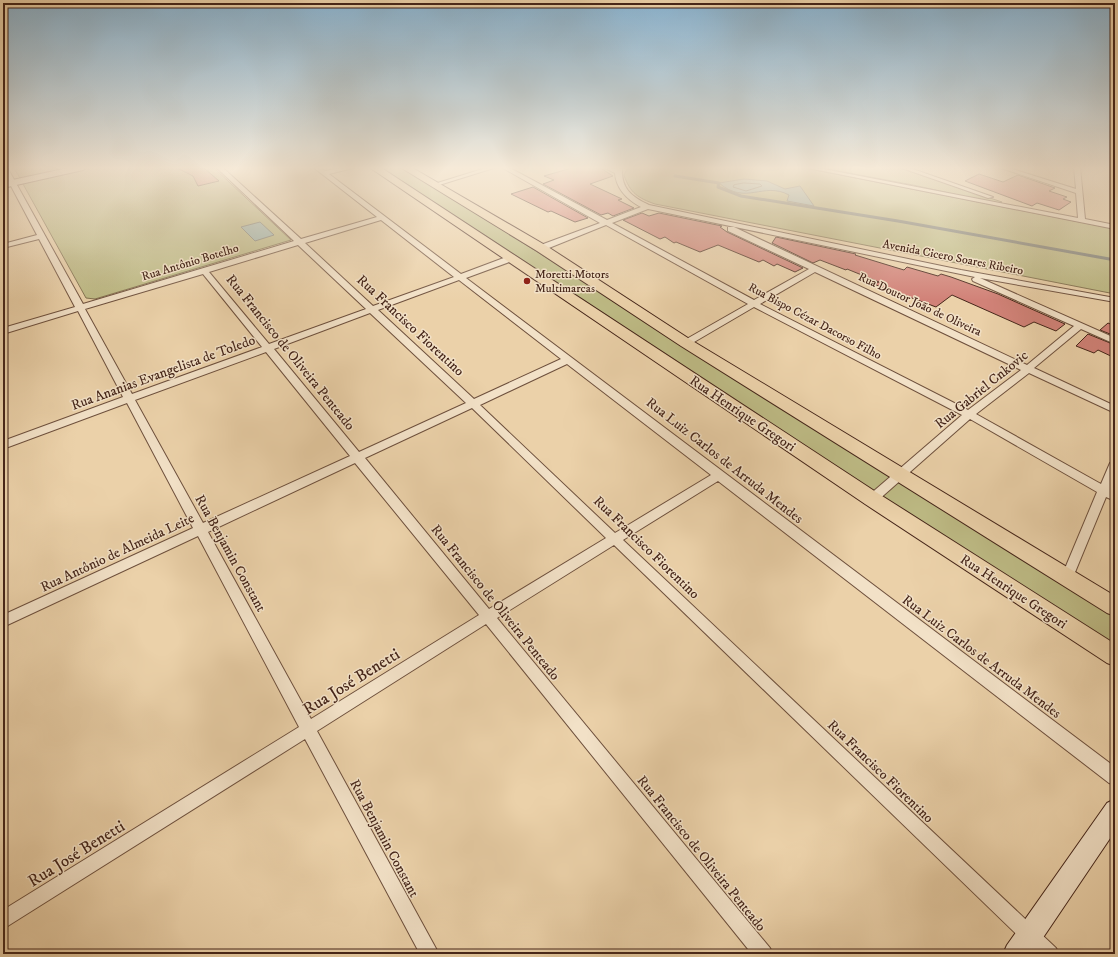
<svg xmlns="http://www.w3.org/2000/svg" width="1118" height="957" font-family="'IM FELL DW Pica',serif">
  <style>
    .green { fill: #bdba84; stroke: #81704e }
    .water { fill: #9ab5b0; stroke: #787b74 }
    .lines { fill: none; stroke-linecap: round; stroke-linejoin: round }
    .shore { stroke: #706d64; stroke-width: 1 }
    .stream { stroke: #787b74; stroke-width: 3 }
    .building { fill: #d18278; stroke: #452519 }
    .street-casing { stroke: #6e503d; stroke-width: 2 }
    .secondary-casing { stroke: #452519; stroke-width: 2 }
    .primary-casing { stroke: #452519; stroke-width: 2 }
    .street { fill: #f2e1c7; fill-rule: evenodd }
    .secondary { fill: #f2e1c7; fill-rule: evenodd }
    .primary { fill: #ebd1a9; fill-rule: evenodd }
    .poi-dot { fill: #8f2418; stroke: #f2e1c7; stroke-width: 1.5 }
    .labels { text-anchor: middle; stroke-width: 3; stroke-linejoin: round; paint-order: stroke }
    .far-street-label { font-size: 12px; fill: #452519; stroke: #f2e1c7 }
    .far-poi-label { font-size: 12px; fill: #452519; stroke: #f2e1c7; text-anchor: start }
    .street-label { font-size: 14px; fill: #452519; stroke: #f2e1c7 }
    .near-street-label { font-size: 17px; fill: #452519; stroke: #f2e1c7 }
  </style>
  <rect width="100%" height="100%" fill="#ebd1a9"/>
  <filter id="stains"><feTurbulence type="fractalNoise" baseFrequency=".005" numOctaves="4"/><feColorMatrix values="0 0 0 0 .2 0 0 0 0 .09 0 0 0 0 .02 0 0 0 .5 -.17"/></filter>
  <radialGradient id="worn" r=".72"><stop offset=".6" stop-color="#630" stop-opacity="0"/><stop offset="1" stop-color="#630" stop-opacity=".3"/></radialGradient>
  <path class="green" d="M13 167H72L20 178Z
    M90 167H213L291 240 95 299 86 298 23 184 27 181Z
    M381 167H406L528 246 1115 614V649L522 261Z
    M628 167H800L1115 229V294L655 204C638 198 630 193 624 175Z
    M817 167H897L1002 202 999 204 913 185Z"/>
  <path class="water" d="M744 179 767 181 785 189 800 186 814 206 787 201 789 195C763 181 746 206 719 183Z
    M260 222 274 235 255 241 241 227Z"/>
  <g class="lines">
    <path class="shore" d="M744 183 760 184 762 186 746 191 733 187 734 185Z"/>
    <path class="stream" d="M675 176 719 183 718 187 741 196 898 221 1115 260"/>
  </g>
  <path class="building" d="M175 167 204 168 219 181 198 186 193 176Z
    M575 167H599L613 176 590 184 622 199 618 200 634 208 613 216 608 213 601 215 543 184 554 180 544 176Z
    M979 174 1003 182 1018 175 1055 188 1049 191 1067 197 1063 199 1071 202 1059 210 1037 203 1032 206 965 181Z
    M533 187 588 218 575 222 551 211 548 212 511 194Z
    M642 213 649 216 659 213 722 226 720 227 727 232 803 268 795 272 777 264 774 266 763 260 759 262 718 245 700 252 676 242 674 243 665 237 660 239 623 220Z
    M776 237 856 254 855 255 904 270 907 267 938 276 941 274 951 277 998 294 1065 324 1056 331 1034 322 1024 327 952 295 936 307 904 295 902 296 874 284 879 282 847 269 846 270 820 260 813 263 772 243Z
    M1108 323 1115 326V336L1100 330Z
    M1088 334 1115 345V358L1098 350 1094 353 1076 346Z"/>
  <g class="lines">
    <defs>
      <path id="street" d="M3 167H7L83 304 294 241 216 167H222L301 239 377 217 313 167H319L325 171 345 167H354L353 168 329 174 461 274 509 256H515V260L466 278 1115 767V785L1109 783 718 481 623 540 1056 948 1059 954H1037L614 545 497 618 770 948 773 954H752L486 624 317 731 439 954H420L305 739 3 929V910L299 727 198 536 3 627V615L193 528 127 403 3 449V441L123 397 78 311 3 334V328L75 307 39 239 3 248V244L37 235 3 171ZM381 220 454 277 373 306 305 243ZM298 245 366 309 269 344 209 272ZM203 274 262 347 132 394 85 309ZM459 280 561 359 474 399 378 310ZM370 313 466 403 359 452 274 349ZM266 352 350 456 203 523 135 400ZM567 364 711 475 615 533 480 405ZM472 408 606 538 489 609 365 458ZM355 463 479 615 311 719 208 532Z
        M489 167H497L436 186 431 185Z
        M501 167H508L607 220 641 207C628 200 616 189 615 173L603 167H610L616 169V167H622C621 188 630 196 649 205L961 270 1115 298V302L980 278 1115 338V344L1081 329 1034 368 1115 406V413L1029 373 976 414 1101 484 1110 463 1115 459V476L1110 489 1115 492V501L1106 497 1071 582 1067 583 1063 582 1061 578 1097 492 970 419 876 502H868L866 499 868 496 962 415 754 307 689 345H683V341L748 304 606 225 544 250H538V246L600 223ZM648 209 975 277 972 279 973 281 1074 326 1027 365 734 227H728V231L809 269 754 300 612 223ZM815 272 1021 370 968 410 760 304Z
        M803 167H813L1078 218 1076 193 998 167H1006L1076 189 1074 167H1080L1085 219 1115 225V229Z
        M899 167H907L993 197 988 198Z"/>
      <path id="secondary" d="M73 167H88L83 170 3 188V182Z
        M1115 799V831L1032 954H1003L1007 945 1107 803Z"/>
      <path id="primary" d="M369 167H380L879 494 1115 644V666L1107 663 865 504Z
        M400 167H411L545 245 691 340 1115 596V616L1107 613 681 346 537 251Z"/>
    </defs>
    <use href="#street" class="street-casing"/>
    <use href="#secondary" class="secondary-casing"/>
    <use href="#primary" class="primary-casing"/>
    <use href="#street" class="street"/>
    <use href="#secondary" class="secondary"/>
    <use href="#primary" class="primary"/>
  </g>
  <linearGradient id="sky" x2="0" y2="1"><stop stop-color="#89b4d2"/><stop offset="0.56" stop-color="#f6ead8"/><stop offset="1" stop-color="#f6ead8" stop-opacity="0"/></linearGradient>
  <rect width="1118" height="300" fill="url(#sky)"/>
  <circle class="poi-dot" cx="527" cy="281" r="4"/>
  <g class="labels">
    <g class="far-street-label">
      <text transform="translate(953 257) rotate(11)" y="4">Avenida Cicero Soares Ribeiro</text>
      <text transform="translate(190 262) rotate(-17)" y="4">Rua Antônio Botelho</text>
      <text transform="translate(920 304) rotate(25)" y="4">Rua Doutor João de Oliveira</text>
      <text transform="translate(815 321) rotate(28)" y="4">Rua Bispo Cézar Dacorso Filho</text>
    </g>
    <g class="far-poi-label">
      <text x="535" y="278">Moretti Motors<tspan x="535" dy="14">Multimarcas</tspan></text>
    </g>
    <g class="street-label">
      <text transform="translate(411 325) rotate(43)" y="5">Rua Francisco Fiorentino</text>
      <text transform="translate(291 352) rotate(51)" y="5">Rua Francisco de Oliveira Penteado</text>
      <text transform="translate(163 372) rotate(-20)" y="5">Rua Ananias Evangelista de Toledo</text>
      <text transform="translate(981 389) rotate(-39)" y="5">Rua Gabriel Cnkovic</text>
      <text transform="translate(743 413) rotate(34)" y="5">Rua Henrique Gregori</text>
      <text transform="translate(725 460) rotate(38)" y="5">Rua Luiz Carlos de Arruda Mendes</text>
      <text transform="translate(647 547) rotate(44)" y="5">Rua Francisco Fiorentino</text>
      <text transform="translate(117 552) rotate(-25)" y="5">Rua Antônio de Almeida Leite</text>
      <text transform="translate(231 553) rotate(61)" y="5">Rua Benjamin Constant</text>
      <text transform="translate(1014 591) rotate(33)" y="5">Rua Henrique Gregori</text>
      <text transform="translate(496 602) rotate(51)" y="5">Rua Francisco de Oliveira Penteado</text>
      <text transform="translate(982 656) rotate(37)" y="5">Rua Luiz Carlos de Arruda Mendes</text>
      <text transform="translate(881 771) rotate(44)" y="5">Rua Francisco Fiorentino</text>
      <text transform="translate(385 838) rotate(62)" y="5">Rua Benjamin Constant</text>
      <text transform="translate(702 853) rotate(51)" y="5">Rua Francisco de Oliveira Penteado</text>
    </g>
    <g class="near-street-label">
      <text transform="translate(351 681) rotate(-32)" y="6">Rua José Benetti</text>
      <text transform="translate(76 853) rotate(-32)" y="6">Rua José Benetti</text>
    </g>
  </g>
  <rect width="1118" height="957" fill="none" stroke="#ebd1a9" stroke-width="16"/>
  <rect x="4" y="4" width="1110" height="949" fill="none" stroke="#452519" stroke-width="2"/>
  <rect x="8" y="8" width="1102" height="941" fill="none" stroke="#452519"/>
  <rect width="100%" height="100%" filter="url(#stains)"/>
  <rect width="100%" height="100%" fill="url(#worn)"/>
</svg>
